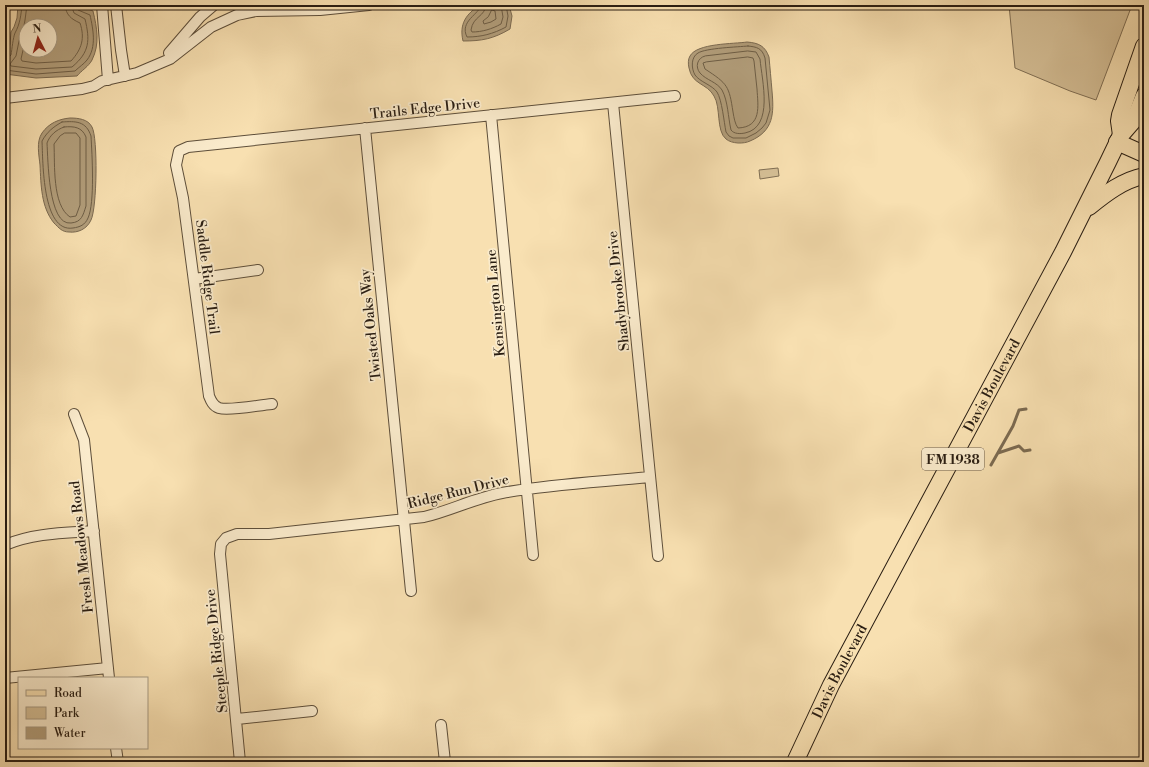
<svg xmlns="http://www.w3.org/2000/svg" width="1149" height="767" font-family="'Libre Bodoni',serif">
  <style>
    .green { fill: #d5bf96; stroke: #7f6e54 }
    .water { fill: #b29e7b; stroke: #7b6a51; fill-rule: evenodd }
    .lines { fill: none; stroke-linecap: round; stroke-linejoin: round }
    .shore { stroke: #6e5e46; stroke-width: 1 }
    .stream { stroke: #7b6a51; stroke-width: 3 }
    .street-casing { stroke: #5d4e3a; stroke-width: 12 }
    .primary-casing { stroke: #291d12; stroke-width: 18 }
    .street { stroke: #faebcc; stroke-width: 10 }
    .primary { stroke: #f8e0b1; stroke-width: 16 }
    .labels { text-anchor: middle; stroke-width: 3.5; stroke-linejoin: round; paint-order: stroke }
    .shield { fill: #faebcc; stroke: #685b4a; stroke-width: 1 }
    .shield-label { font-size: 13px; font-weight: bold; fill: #291d12 }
    .street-label { font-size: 14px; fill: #291d12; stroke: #faebcc }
  </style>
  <rect width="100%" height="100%" fill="#f8e0b1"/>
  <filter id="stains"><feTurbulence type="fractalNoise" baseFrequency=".005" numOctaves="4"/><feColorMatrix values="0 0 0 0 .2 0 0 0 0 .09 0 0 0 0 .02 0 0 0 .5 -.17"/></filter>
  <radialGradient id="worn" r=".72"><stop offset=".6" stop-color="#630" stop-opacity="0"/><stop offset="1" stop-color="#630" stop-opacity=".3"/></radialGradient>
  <path class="green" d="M1009 5H1132L1096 100 1070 91 1015 68Z
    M778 168 779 176 760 179 759 170Z"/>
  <path class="water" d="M18 5H78L93 11C97 28 100 44 92 60 89 66 81 71 77 76L36 78 5 74V59L10 44 11 32 14 27 17 18ZM26 26H50V50H26Z
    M480 5H509L512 16 510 29C493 39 482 41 463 41 459 24 466 14 480 5Z
    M747 42C759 43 765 46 769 57 770 68 771 79 772 91 774 113 774 131 750 141 744 144 732 144 726 139 716 131 721 107 714 96 707 83 692 85 689 68 688 64 688 59 690 56 697 43 734 44 747 42Z
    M70 118C78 118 88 119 92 127 98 138 97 208 91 220 87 229 78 233 69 232 62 232 59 228 54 223 41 207 41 185 40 165 39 155 36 142 42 133 49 123 59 119 70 118Z"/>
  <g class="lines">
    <path class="shore" d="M27 5 25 20 23 31 20 36 16 56 10 64 11 66 36 69 72 67C90 52 90 40 85 19L74 13 71 5
      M481 5C480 14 459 21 467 37 481 37 493 34 506 27L508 16 506 5
      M486 5C485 17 473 16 471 30L472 32C482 32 492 29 501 24L503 17 501 5
      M492 10 495 11 496 19 491 22 484 24 483 21 488 17Z
      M26 37 21 59 22 61 36 63 71 61C82 49 85 38 80 23 71 19 66 15 65 5
      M748 46C757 47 762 48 765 58L770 110 766 123 762 128 756 133 746 138H733L729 136 726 132C724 122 722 100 717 92 712 85 700 82 695 75 691 68 691 57 698 53 706 48 738 47 748 46Z
      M748 51 756 52 760 59C762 81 774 127 745 133 740 134 734 134 731 130 728 117 728 101 722 90 717 82 706 80 700 73 695 67 697 58 705 56Z
      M748 57 753 58 754 61C755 70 756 80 757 89 758 106 762 127 738 128 735 124 734 118 733 112 729 86 728 84 705 69L703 63 706 62Z
      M5 58 9 57 11 55C12 49 13 38 15 33 20 24 21 15 22 5
      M5 70 36 74 75 71C79 67 84 64 87 60 97 47 93 29 90 15L78 10 76 5
      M62 122C76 121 86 121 91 136 92 154 95 203 88 218 85 225 80 227 73 228 42 233 43 161 42 141 47 132 53 127 62 122Z
      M64 127C74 126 82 127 86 137V206C83 215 82 222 71 223 48 226 48 158 47 143 50 135 56 130 64 127Z
      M65 133H76L80 138V205L76 216 70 217C52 205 55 164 54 144L60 136Z"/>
    <path class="stream" d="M998 453 1019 446 1024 451 1030 450
      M991 465 1013 426 1019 410 1026 409"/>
    <defs>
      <path id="street" d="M102 5 108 80
        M116 5 121 50 125 76
        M169 53 200 17 214 5
        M5 98 82 89 94 86 102 81 137 73 170 59 211 27 237 15 256 11 320 10 369 5
        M613 103 658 556
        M491 115 533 555
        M365 128 411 591
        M194 279 258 270
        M272 404C259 405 230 411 219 408 213 406 211 401 209 396L183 198 176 165 179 151 188 147 675 96
        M74 414 84 440 109 678
        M5 545C33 533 64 533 94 531
        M5 678 108 668
        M237 719 312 711
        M441 725 445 762
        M116 748 118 762
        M240 762 220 554 221 544 226 538 237 534H269L424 517C450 511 475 498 502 493 551 484 601 482 650 477"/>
      <g id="primary">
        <path d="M1121 135 1119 121 1120 115 1144 46"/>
        <path d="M1117 142 1144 154"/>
        <path d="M1089 207C1105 194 1123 180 1144 176"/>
        <path id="s1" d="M795 762 831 685 1063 252 1108 162 1121 135 1134 120 1144 96"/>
      </g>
    </defs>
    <use href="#street" class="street-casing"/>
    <use href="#primary" class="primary-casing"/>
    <use href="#street" class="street"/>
    <use href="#primary" class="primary"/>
  </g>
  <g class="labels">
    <rect class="shield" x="922" y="448" width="62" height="22" rx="3"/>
    <g class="shield-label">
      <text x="953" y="464">FM 1938</text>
    </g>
    <g class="street-label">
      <text transform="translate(425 108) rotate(-6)" y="5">Trails Edge Drive</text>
      <text transform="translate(208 277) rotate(83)" y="5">Saddle Ridge Trail</text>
      <text transform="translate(618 291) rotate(-96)" y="5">Shadybrooke Drive</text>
      <text transform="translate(495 303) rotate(-95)" y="5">Kensington Lane</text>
      <text transform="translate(370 325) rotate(-96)" y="5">Twisted Oaks Way</text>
      <text dy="5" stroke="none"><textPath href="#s1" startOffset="425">Davis Boulevard</textPath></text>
      <text transform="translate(458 491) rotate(-14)" y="5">Ridge Run Drive</text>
      <text transform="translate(81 547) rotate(-96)" y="5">Fresh Meadows Road</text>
      <text transform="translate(216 651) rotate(-96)" y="5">Steeple Ridge Drive</text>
      <text dy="5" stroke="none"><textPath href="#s1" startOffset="101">Davis Boulevard</textPath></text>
    </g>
  </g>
  <rect width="1149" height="767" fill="none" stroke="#f8e0b1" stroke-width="20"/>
  <rect x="6" y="6" width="1137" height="755" fill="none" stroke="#291d12" stroke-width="2"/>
  <rect x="10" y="10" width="1129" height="747" fill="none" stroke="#291d12"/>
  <rect x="18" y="677" width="130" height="72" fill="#faebcc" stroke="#a69982"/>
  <rect x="26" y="690" width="20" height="6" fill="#f8e0b1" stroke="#a69982"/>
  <text x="54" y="697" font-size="12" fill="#291d12">Road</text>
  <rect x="26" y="707" width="20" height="12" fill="#d5bf96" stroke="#a69982"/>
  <text x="54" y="717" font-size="12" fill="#291d12">Park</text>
  <rect x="26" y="727" width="20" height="12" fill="#b29e7b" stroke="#a69982"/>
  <text x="54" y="737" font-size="12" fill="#291d12">Water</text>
  <g transform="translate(38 38) rotate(354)"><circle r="19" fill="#faebcc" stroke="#a69982"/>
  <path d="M0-3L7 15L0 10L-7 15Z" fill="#8f2418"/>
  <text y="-6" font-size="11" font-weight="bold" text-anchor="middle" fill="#291d12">N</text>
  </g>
  <rect width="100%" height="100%" filter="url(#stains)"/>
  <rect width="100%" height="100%" fill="url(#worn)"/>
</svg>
